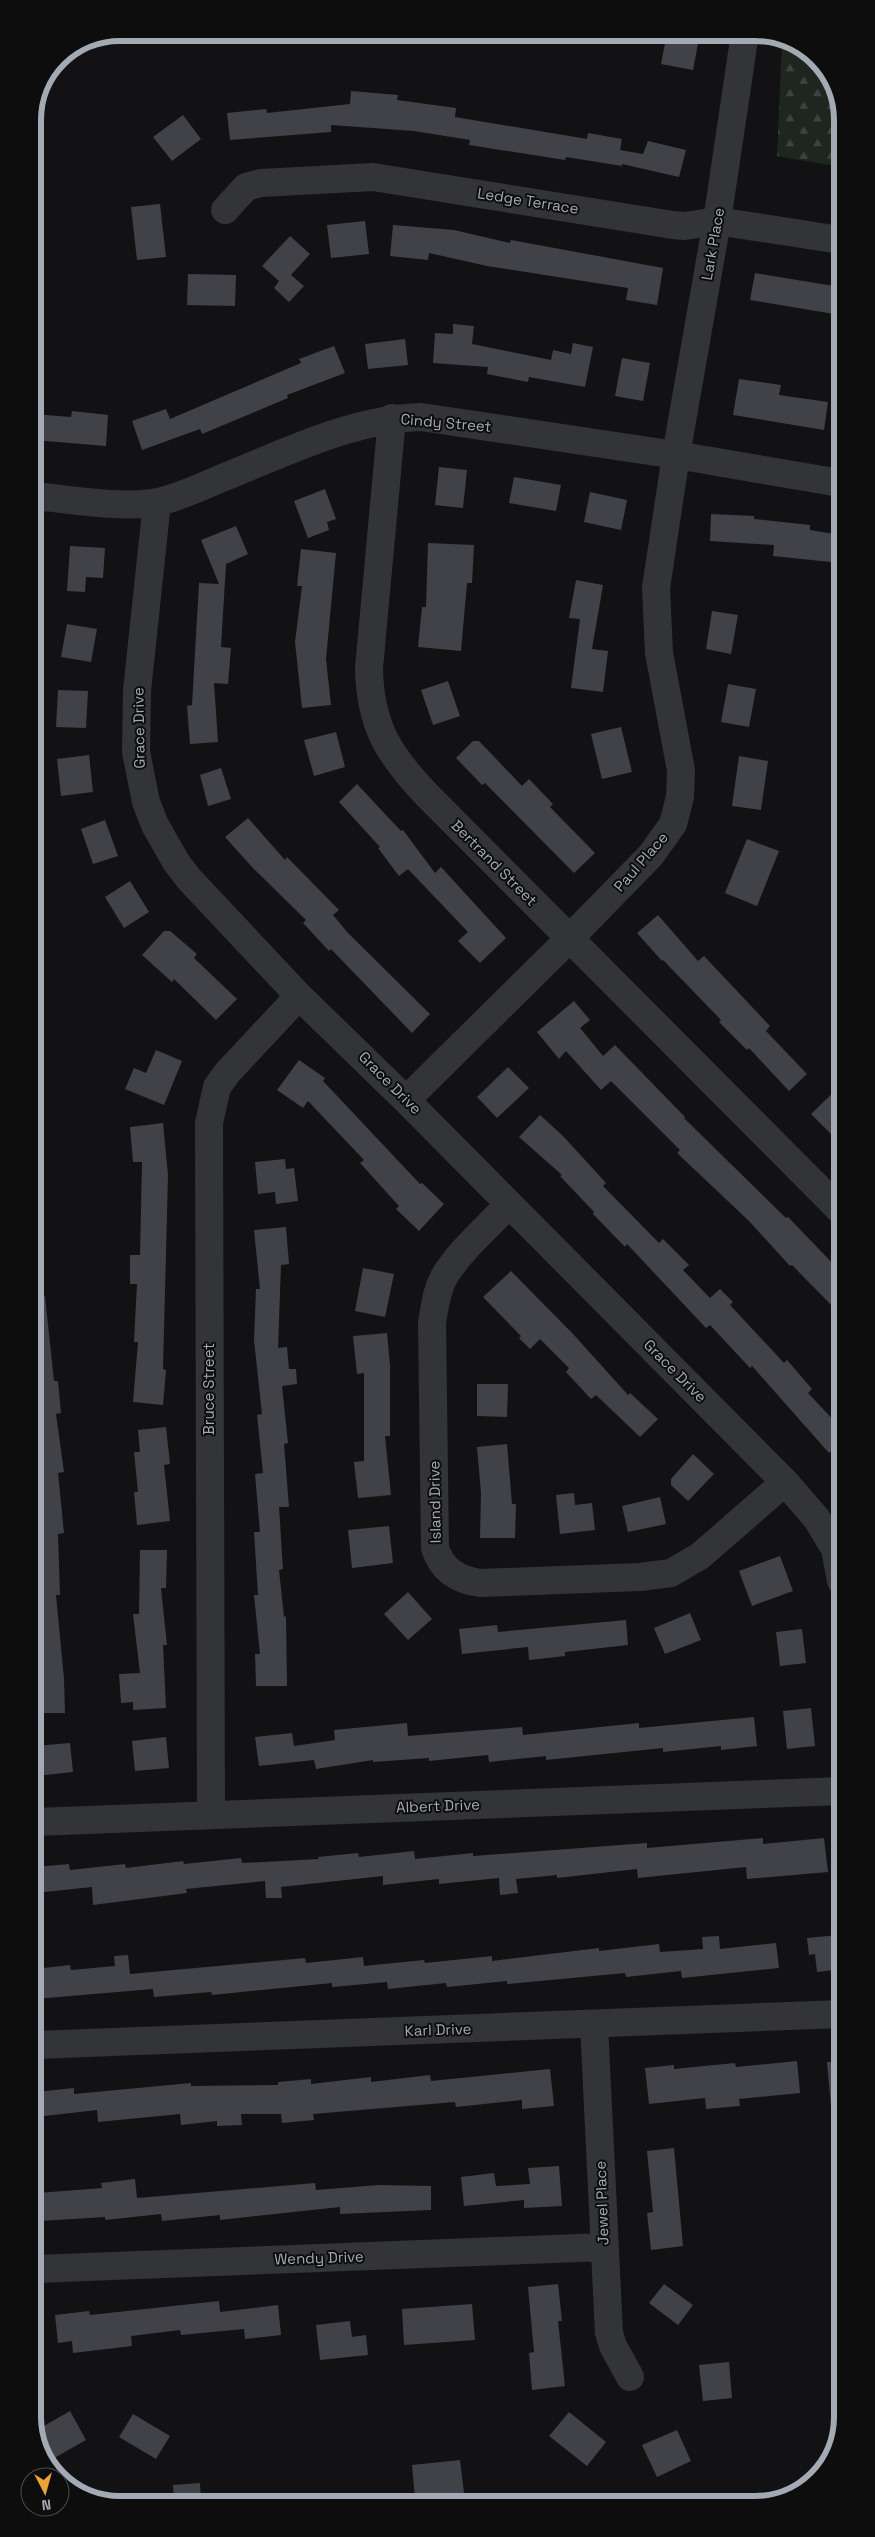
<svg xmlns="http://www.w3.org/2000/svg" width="875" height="2537" font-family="'Space Grotesk',sans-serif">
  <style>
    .forest { fill: url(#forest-firs) }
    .building { fill: #414247 }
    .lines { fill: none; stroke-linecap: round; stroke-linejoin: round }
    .minor { stroke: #333438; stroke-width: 28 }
    .labels { text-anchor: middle; stroke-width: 4; stroke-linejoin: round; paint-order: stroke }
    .street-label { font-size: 15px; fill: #a4aab3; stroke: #0d0d0e }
    .rim { fill: none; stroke: #a4aab3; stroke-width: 6 }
  </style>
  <defs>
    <pattern id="forest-firs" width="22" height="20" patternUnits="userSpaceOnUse" patternTransform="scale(1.25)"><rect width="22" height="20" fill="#1f261f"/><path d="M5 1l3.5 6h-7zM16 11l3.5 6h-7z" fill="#3d433d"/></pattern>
  </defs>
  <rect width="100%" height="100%" fill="#121214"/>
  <path class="forest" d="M782 42 812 54 840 98V167L777 156Z"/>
  <path class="building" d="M667 33H700L693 70 661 64Z
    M351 91 398 95 397 100 456 108 455 117 587 139 588 133 622 139 620 150 643 154 648 141 686 150 679 177 622 164V166L566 157 565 160 469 145 470 140 414 131 331 125V132L230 140 227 113 266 109 267 113 350 104Z
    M183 115 201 139 172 161 153 137Z
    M160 204 166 257 137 260 131 207Z
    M365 221 369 254 331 258 327 225Z
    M393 225 454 230 510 243 511 240 663 268 657 305 626 300 628 288 487 266 429 253 428 260 390 256Z
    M290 236 310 254 291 275 304 286 289 302 274 288 279 281 262 266Z
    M755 273 840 287V315L750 300Z
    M188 274 236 275 235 306 187 305Z
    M453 324 474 326 472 344 551 360 553 350 571 354 573 343 593 347 585 387 529 377 528 382 487 374 488 367 433 363 435 333 453 334Z
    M405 339 408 365 368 369 365 344Z
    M334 346 345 373 287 395 288 398 202 434 200 429 142 450 132 421 166 409 170 419 301 363 299 359Z
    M622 358 650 363 643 401 615 396Z
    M739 379 781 385 779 395 828 402 824 430 733 415Z
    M72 411 108 415 106 446 33 440V414L71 417Z
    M439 467 467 470 463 508 435 505Z
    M514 477 561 485 556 511 509 503Z
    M325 489 336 519 327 522 329 530 308 538 294 501Z
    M590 492 627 500 621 530 584 522Z
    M711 514 754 516V519L810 525V530L840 535V563L773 556 774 545 710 541Z
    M236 526 248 554 226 564 221 647 231 648 228 684 214 683 218 742 190 744 187 706 192 705 199 583 219 584 201 540Z
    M428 543 474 545 472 583H467L461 651 418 647 422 607H426Z
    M70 546 105 548 103 578 86 577 85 592 67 591Z
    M301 549 336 553 326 659 331 705 302 708 295 642 302 586H297Z
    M576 580 603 585 592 649 608 651 603 692 571 688 580 619 569 618Z
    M712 611 738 615 731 654 706 649Z
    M67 624 97 629 91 662 61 657Z
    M448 681 460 716 433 725 421 690Z
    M728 684 756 689 749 727 721 722Z
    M58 690 88 691 86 728 56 727Z
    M621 727 632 772 602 779 591 734Z
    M336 732 345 767 314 776 304 740Z
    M473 741H479L522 786 529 779 553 804 550 807 595 853 574 873 485 783 482 785 456 758Z
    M89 755 93 792 61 796 57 759Z
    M739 756 768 761 761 810 732 806Z
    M221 768 231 799 208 806 200 775Z
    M357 784 401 831 403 830 435 873 441 867 506 938 480 963 458 941 468 932 408 869 399 876 378 848 380 847 339 802Z
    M248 818 285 860 287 857 339 910 333 915 348 933 430 1014 412 1033 331 949 329 951 303 923 306 920 252 867 225 837Z
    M105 820 118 856 93 864 81 829Z
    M747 839 779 851 757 906 725 893Z
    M130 881 149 912 124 928 105 897Z
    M658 915 698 961 704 956 770 1026 766 1031 807 1074 789 1091 749 1048 747 1050 719 1022 721 1020 663 960 662 961 637 933Z
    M164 931H170L197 954 194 958 237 999 216 1020 174 979 172 982 142 955Z
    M574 1001 590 1020 580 1028 603 1056 615 1045 685 1117 684 1118 786 1218 788 1217 841 1272V1315L792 1265 790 1266 749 1221 677 1153 680 1150 611 1081 601 1090 566 1051 559 1059 537 1032Z
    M156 1050 182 1061 164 1105 125 1089 134 1068 146 1073Z
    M299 1060 325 1078 323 1081 420 1184 422 1183 444 1204 419 1231 396 1209 399 1206 360 1163 364 1160 308 1101 303 1108 277 1090Z
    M508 1067 529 1088 497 1118 477 1097Z
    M841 1085V1125L831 1134 811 1114Z
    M540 1115 563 1136 606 1183 603 1186 659 1243 663 1239 689 1265 683 1270 710 1298 720 1289 733 1302 730 1305 784 1363 787 1360 812 1389 808 1393 841 1428V1442L829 1453 752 1366 750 1368 710 1325 706 1328 627 1244 625 1247 593 1214 594 1212 560 1176 562 1175 519 1137Z
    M163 1123 168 1175 163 1369 166 1370 163 1405 133 1402 138 1342H134L137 1284H130V1255H140L142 1162H133L130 1127Z
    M285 1159 286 1169 294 1168 298 1201 276 1204 275 1192 258 1194 255 1162Z
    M286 1227 289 1264 281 1265 278 1348 287 1347 289 1369H296L297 1384 282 1386 288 1443 284 1444 289 1507H279L283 1569 279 1570 284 1617 286 1616 287 1686H256L255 1654H260L254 1595H258L254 1532H260L255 1474 263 1473 257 1415 262 1414 254 1340 256 1289H260L254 1230Z
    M363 1268 394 1274 385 1317 355 1311Z
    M511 1271 574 1335 628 1395 630 1393 658 1419 640 1437 596 1395 591 1399 566 1372 569 1368 540 1339 530 1349 519 1338 521 1336 483 1297Z
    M34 1296H45L54 1381H58L61 1413 56 1414 64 1472 58 1473 64 1533 58 1534 60 1595H56L64 1679 65 1713H35V1676H37L34 1651V1558H41L34 1472Z
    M387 1333 390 1365V1436H385L391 1495 358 1498 354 1462 364 1461V1373L357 1374 353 1336Z
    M477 1384H508L507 1417 477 1416Z
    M166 1427 170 1464 164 1465 170 1521 137 1525 134 1492H138L134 1452H140L138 1430Z
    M507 1444 512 1504H516L515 1538H480L481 1493 477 1447Z
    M693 1454 714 1474 688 1501 671 1485V1479Z
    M574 1493 575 1505 592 1503 595 1530 560 1534 556 1495Z
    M660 1497 666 1524 628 1532 622 1506Z
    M389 1526 393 1563 352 1568 348 1530Z
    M140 1550H167L166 1588H161L167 1645H163L166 1708 133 1710V1702L121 1703 119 1674 140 1673 133 1614H139Z
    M780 1556 793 1591 752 1606 739 1571Z
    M408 1592 432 1619 408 1640 384 1614Z
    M690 1613 701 1640 665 1654 654 1628Z
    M626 1620 628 1645 565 1652V1656L529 1660 528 1647 462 1654 459 1629 497 1625 498 1632Z
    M802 1629 806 1663 780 1666 776 1632Z
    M811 1708 815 1746 787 1749 783 1711Z
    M754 1717 757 1746 721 1750V1746L663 1752V1748L546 1760V1756L489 1762 488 1755 429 1761V1758L373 1762V1760L316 1769 314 1760 259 1766 255 1737 292 1733 294 1746 335 1740 334 1730 407 1723 408 1736 522 1727 523 1735 639 1723V1728Z
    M166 1737 169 1768 135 1771 132 1741Z
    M70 1743 73 1772 36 1776 35 1746Z
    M763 1838V1844L824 1838 828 1872 747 1879 746 1867 638 1878 637 1869 557 1878V1875L516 1879 518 1893 500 1895 499 1878 439 1884V1879L383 1885V1876L281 1887 282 1898H266L265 1881 186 1889 187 1893 93 1905 92 1887 35 1893V1867L69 1864 70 1870 125 1864 126 1868 183 1861 184 1864 241 1858 242 1863 319 1859 318 1857 358 1853 359 1857 414 1851 415 1859 473 1853V1856L647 1843V1848Z
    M838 1935 842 1969 817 1972 815 1954 809 1955 807 1938Z
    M719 1936 720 1949 776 1943 779 1968 682 1978 681 1971 626 1977 625 1973 507 1984V1981L447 1987 446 1983 388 1989 387 1982 332 1987V1983L212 1995 211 1992 154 1997 153 1989 35 1999V1969L70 1965 71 1970 115 1966 114 1956 128 1955 130 1974 305 1958 306 1963 363 1957 364 1966 424 1960 425 1963 492 1956V1961L599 1948V1951L659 1944 660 1952 703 1949 702 1937Z
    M797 2061 800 2093 739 2099 740 2106 706 2109 705 2098 649 2104 645 2068 674 2065V2069L735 2063 736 2067Z
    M842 2061V2106H831L827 2062Z
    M550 2069 554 2106 522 2109V2100L456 2107 455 2102 313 2114 314 2120 282 2123 281 2114H241L242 2125 217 2126V2121L181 2125 180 2114 98 2122 97 2110 36 2117 35 2103V2092L74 2088V2094L191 2083V2086L278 2085V2082L311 2079V2084L371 2077V2082L430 2075 431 2081Z
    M674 2148 683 2246 651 2250 647 2213 653 2212 647 2151Z
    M559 2166 562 2206 524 2208V2200L464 2206 461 2177 494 2173 496 2186 530 2184 528 2168Z
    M135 2179 137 2198 315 2183 316 2190 379 2185 431 2186V2210L340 2214V2207L220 2220V2215L162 2221 161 2214 105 2220V2217L40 2221 38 2193 102 2188 101 2183Z
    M558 2284 562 2321H558L565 2386 532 2390 529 2353 534 2352 528 2287Z
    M664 2284 693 2305 678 2325 649 2303Z
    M219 2301 220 2312 278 2305 281 2335 245 2339 244 2329 181 2335 180 2330 131 2336 132 2346 73 2353 72 2341 58 2343 55 2315 89 2311 90 2315Z
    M472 2304 475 2340 404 2345 402 2309Z
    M350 2321 352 2337 366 2335 368 2355 320 2360 316 2325Z
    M729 2362 732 2398 703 2401 699 2365Z
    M70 2411 86 2440 49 2461 35 2439V2431Z
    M569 2412 606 2442 587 2466 549 2436Z
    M133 2414 170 2436 156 2459 119 2437Z
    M677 2430 691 2461 657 2477 642 2445Z
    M460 2460 464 2493 415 2498 412 2465Z
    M200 2483 201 2504H174L173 2485Z"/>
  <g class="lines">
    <path class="minor" d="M225 210 246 187 261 183 373 177 673 225 685 226 717 221 840 240
      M392 418 369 668C370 725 388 754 426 794L841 1211
      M33 496C70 499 123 509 158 502 180 497 201 487 222 478 285 453 352 419 421 417L676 455 840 483
      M157 502 137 691 136 752 146 802 155 825 176 862 189 879 299 996 406 1100 785 1482 817 1519 835 1549 841 1581
      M406 1100 570 938 651 855 673 824 680 797 681 770 659 653 656 588 676 455 717 221 745 33
      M509 1204C488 1227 460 1250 444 1277 436 1291 435 1307 432 1322L435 1548C442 1570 458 1580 480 1583L640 1577 671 1573 700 1556 785 1482
      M211 1815 209 1123 217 1087 227 1073 299 996
      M35 1822 842 1791
      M594 2024 609 2333 613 2346 630 2377
      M35 2045 842 2014
      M35 2269 604 2247"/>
  </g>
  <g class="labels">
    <g class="street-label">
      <text transform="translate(528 201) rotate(9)" y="5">Ledge Terrace</text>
      <text transform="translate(713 244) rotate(-80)" y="5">Lark Place</text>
      <text transform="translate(446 423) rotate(5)" y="5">Cindy Street</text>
      <text transform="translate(139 728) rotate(-91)" y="5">Grace Drive</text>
      <text transform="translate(641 862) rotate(-49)" y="5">Paul Place</text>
      <text transform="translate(494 863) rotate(45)" y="5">Bertrand Street</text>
      <text transform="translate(390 1083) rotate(45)" y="5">Grace Drive</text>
      <text transform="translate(675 1371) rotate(45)" y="5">Grace Drive</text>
      <text transform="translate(209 1389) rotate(-90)" y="5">Bruce Street</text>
      <text transform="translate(435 1502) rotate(-91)" y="5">Island Drive</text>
      <text transform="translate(438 1806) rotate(-2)" y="5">Albert Drive</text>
      <text transform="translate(438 2030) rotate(-2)" y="5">Karl Drive</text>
      <text transform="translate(602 2203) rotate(-92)" y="5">Jewel Place</text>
      <text transform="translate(319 2258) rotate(-2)" y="5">Wendy Drive</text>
    </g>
  </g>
  <path d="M0 0H875V2537H0ZM120 41H755A79 79 0 0 1 834 120V2417A79 79 0 0 1 755 2496H120A79 79 0 0 1 41 2417V120A79 79 0 0 1 120 41Z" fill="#0d0d0e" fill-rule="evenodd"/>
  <path class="rim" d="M120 41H755A79 79 0 0 1 834 120V2417A79 79 0 0 1 755 2496H120A79 79 0 0 1 41 2417V120A79 79 0 0 1 120 41Z"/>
  <g transform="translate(45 2492) rotate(174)"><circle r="24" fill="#0d0d0e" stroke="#494c50"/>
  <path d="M0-4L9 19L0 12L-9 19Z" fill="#e9a435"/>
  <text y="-8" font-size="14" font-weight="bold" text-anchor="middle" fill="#a4aab3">N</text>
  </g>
</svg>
